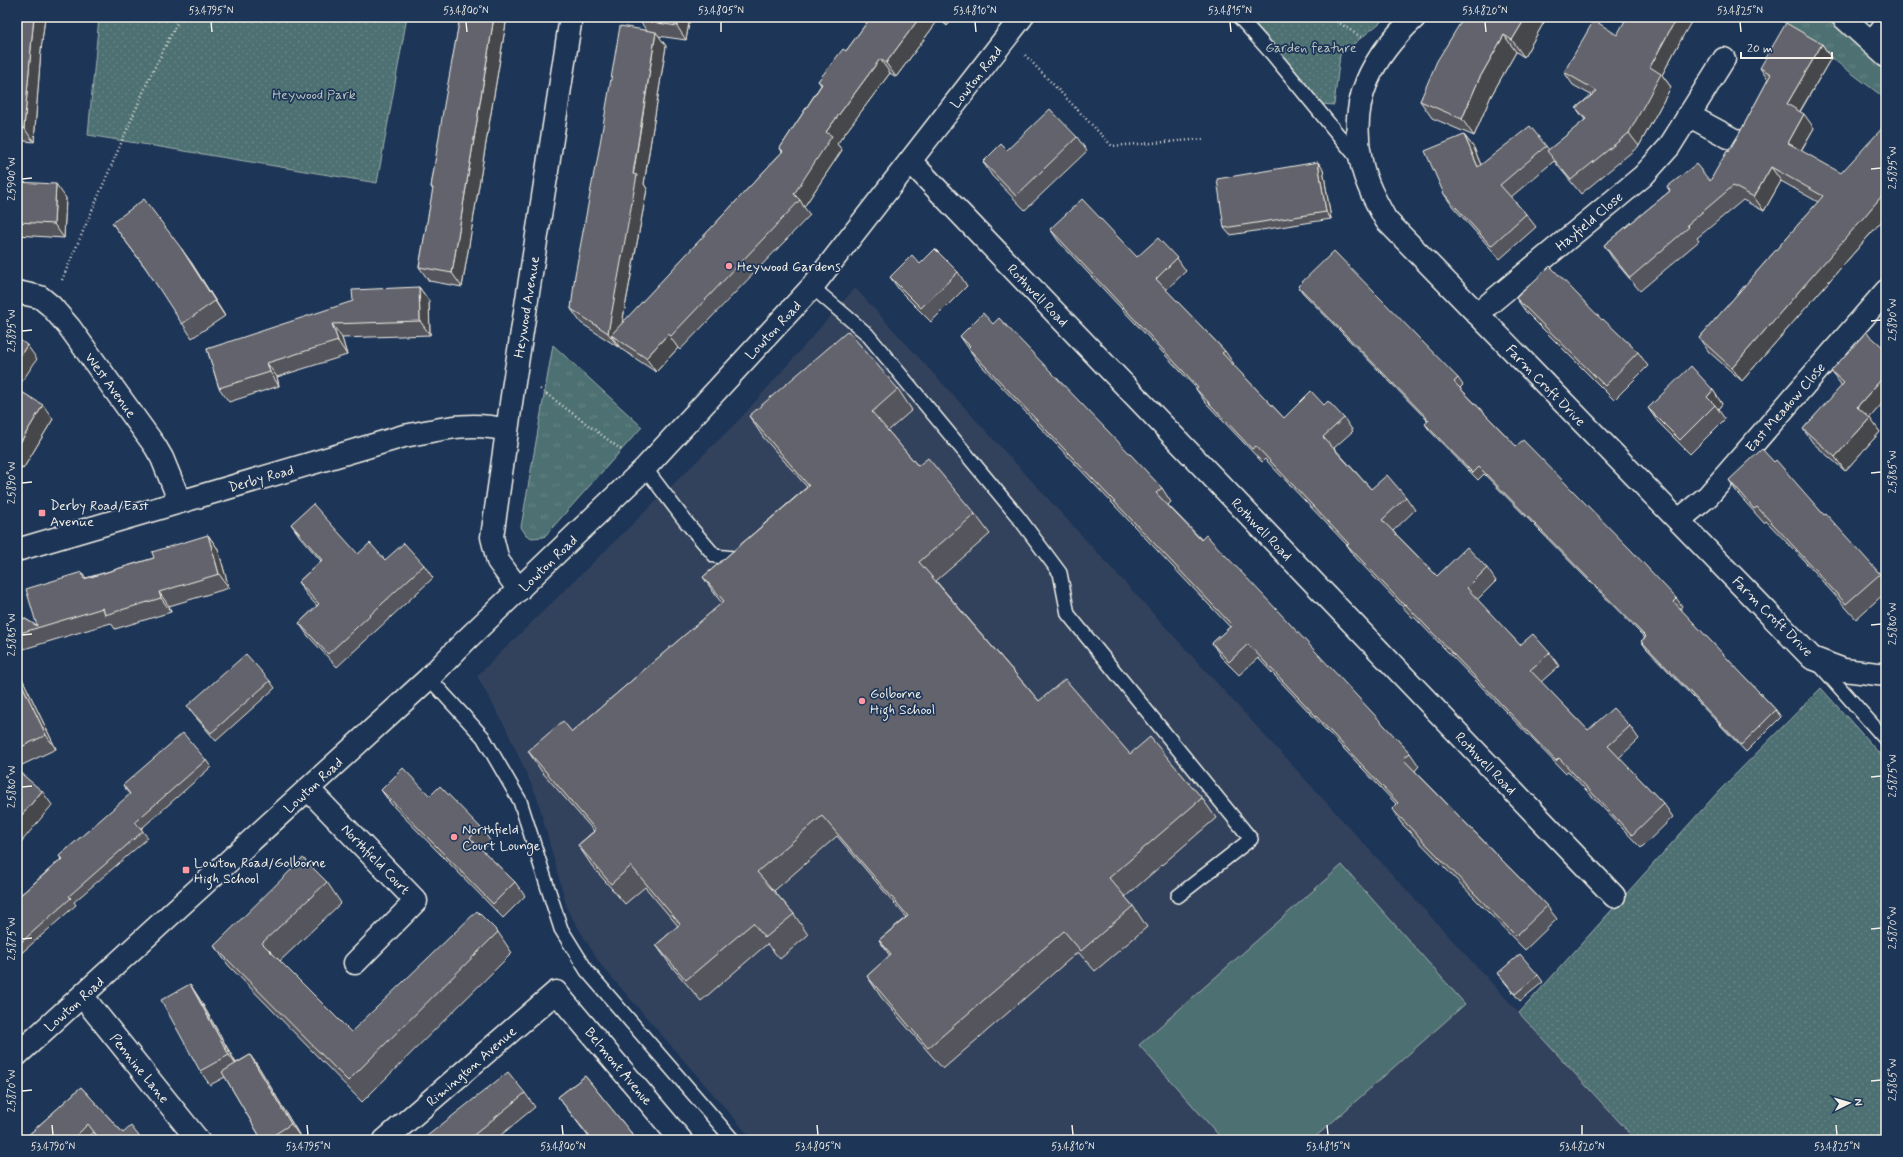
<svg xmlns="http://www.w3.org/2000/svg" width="1903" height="1157" font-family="Mynerve,sans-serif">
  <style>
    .built { fill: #32435d }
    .grass { fill: url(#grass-tufts); stroke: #a0b0ad }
    .park { fill: url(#park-dots); stroke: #a0b0ad }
    .pitch { fill: #4d7072; stroke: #a0b0ad }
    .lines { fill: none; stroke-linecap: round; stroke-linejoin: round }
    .service-casing { stroke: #f4f1e8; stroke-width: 16 }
    .minor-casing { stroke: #f4f1e8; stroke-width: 25 }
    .secondary-casing { stroke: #f4f1e8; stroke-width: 25 }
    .path { stroke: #f4f1e8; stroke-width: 2.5; stroke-dasharray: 1 3; stroke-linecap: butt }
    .service { stroke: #1d3557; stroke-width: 13 }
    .minor { stroke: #1d3557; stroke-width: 22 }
    .secondary { stroke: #1d3557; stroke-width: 22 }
    .wall { fill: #54565d; stroke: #f4f1e8 }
    .shaded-wall { fill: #45464c; stroke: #f4f1e8 }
    .building { fill: #62646c; stroke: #f4f1e8 }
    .ticks { fill: none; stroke: #f4f1e8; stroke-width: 1.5 }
    .poi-dot { fill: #ff9aa2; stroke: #1d3557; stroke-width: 1.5 }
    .labels { text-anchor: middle; stroke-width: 3.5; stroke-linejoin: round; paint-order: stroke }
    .park-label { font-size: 14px; fill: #bac4bf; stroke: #1d3557 }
    .street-label { font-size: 14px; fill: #f4f1e8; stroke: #1d3557 }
    .poi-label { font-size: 14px; fill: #f4f1e8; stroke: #1d3557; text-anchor: start }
    .neatline { fill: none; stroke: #f4f1e8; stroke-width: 1.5 }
    .ticks-label { font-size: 10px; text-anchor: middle; fill: #f4f1e8 }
  </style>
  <defs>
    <pattern id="grass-tufts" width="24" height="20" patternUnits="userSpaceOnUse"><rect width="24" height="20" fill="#4d7072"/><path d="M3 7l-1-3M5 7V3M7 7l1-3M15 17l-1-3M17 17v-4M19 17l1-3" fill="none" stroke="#678586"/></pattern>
    <pattern id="park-dots" width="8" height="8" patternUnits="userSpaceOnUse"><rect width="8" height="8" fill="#4d7072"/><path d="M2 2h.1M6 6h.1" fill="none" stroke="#678586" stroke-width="1.8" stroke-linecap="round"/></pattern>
  </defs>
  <rect width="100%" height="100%" fill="#1d3557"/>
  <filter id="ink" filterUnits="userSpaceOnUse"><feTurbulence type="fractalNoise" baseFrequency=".025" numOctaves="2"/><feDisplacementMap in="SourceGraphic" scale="8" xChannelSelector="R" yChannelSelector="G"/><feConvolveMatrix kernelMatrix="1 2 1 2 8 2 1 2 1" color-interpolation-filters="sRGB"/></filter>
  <g filter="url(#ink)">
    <path class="built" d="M855 288 1519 1013 1636 1140H753L601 965 568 911 537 797 505 726 477 676 741 418Z"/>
    <path class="grass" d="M1777 17H1824L1886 68V99Z
      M553 345 642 427 544 537 532 538 526 535 521 527Z"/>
    <path class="park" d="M99 17H407L377 183 88 135Z
      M1245 17H1387L1340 55 1334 105 1321 104Z
      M1821 688 1886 761V1140H1636L1519 1013 1718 792Z"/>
    <path class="pitch" d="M1342 865 1465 1004 1312 1140H1223L1139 1045Z"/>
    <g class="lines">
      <defs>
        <path id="service" d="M1239 17 1273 55 1358 159
          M812 287 867 334 1019 518 1060 573 1068 614 1251 839 1178 896
          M645 468 686 522 715 556 743 559
          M1818 663 1886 740
          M429 678 483 737 520 801 561 929 587 971 733 1140"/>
        <path id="minor" d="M1415 17C1372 57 1348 100 1361 161 1365 182 1376 202 1386 220L1812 658 1844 670 1886 675
          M1843 17 1886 56
          M1872 43 1886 25
          M1688 115 1738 142
          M911 162 1614 896
          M17 292 40 297 51 306 70 328 155 446 162 458 180 502
          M1477 314 1643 176 1669 147 1724 59
          M1679 520 1708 496 1886 291
          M17 550 404 436C441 429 470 421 507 430
          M519 590 498 561 492 537 513 389 571 17
          M308 789 416 901 355 963
          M83 997 198 1140
          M385 1140 556 992 681 1140"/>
        <path id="secondary" d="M17 1055 429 678 464 642 645 468 812 287 1022 17"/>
      </defs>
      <use href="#service" class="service-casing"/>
      <use href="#minor" class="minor-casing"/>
      <use href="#secondary" class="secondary-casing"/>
      <path class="path" d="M1330 17 1361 37
        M1025 55 1112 146 1205 139
        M62 280 148 81 177 23V17
        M540 389 623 451"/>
      <use href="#service" class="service"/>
      <use href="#minor" class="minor"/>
      <use href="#secondary" class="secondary"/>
    </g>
    <path class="wall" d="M17 17H45L41 50 34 142 17 140Z
      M460 17H507L462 287 429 281 419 267 433 190 431 187Z
      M690 17 686 40 658 36 666 46 644 184 647 189 622 324 782 152 780 148 821 85 818 81 846 51 871 17H954L947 26 939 19 896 77 890 73 837 144 842 150 804 207 810 215 680 350 678 348 656 372 621 349 618 345V347L581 323 571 309 596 167 647 31 639 20Z
      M1464 17H1547L1524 57 1516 52 1491 96 1474 136 1432 118 1420 101Z
      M1617 35 1683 36 1662 75 1671 87 1639 146 1581 194 1554 161 1511 197 1526 214 1536 227 1500 259 1453 207 1444 194 1464 135 1474 148 1481 165 1546 146 1549 150 1585 120 1576 108 1591 95 1573 85 1564 72Z
      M1822 44 1831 58 1800 112 1814 128 1801 151 1873 231 1742 381 1709 352 1699 338 1818 202 1781 181 1764 211 1743 200 1697 238 1699 241 1640 291 1613 259 1604 245 1670 191 1667 187 1710 181 1739 134 1768 80 1760 68Z
      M1077 137 1087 151 1025 210 992 176 983 162 1007 150Z
      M1323 169 1331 219 1230 235 1224 228Z
      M17 182 66 198 64 238 17 235Z
      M112 223 191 262 225 316 192 338 150 274Z
      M1050 229 1137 257 1177 258 1186 271 1166 290 1225 351 1234 364 1233 365 1284 418 1324 405 1344 418 1353 431 1334 448 1371 489 1406 497 1415 510 1393 531 1437 576 1487 568 1496 581 1477 600 1520 645 1550 653 1559 666 1541 682 1588 730 1630 726 1639 739 1619 758 1664 804 1673 817 1641 848 1568 771 1565 773 1414 617 1413 618 1356 558 1347 545 1265 459 1262 462 1205 402 1196 389V388L1059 242Z
      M920 264 958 272 967 286 931 322 900 291 890 277Z
      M1298 286 1458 378 1463 385 1460 388 1516 446 1677 599 1682 606 1680 609 1776 710 1781 717 1746 752 1646 648 1641 641 1645 638 1484 474 1478 480 1430 431 1425 424 1428 421 1303 293Z
      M419 287 429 301 430 335 342 338 347 355 277 377 279 386 229 402 219 388 207 349Z
      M1516 298 1602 320 1638 352 1648 366 1614 400 1526 312Z
      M993 324 1162 488 1171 502 1168 505 1410 753 1419 766 1415 771 1547 906 1557 919 1525 950 1401 823 1392 809 1396 804 1258 658 1239 675 1221 657 1212 643 1230 627 978 362 960 336Z
      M1886 350V399L1869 418 1880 432 1845 471 1813 443 1803 429 1842 386 1831 371Z
      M17 389 53 419 23 469 17 465Z
      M898 389 912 410 888 431 918 466 975 514 990 534 936 581 1039 701 1130 754 1202 798 1216 818 1125 897 1133 906 1147 927 1095 971 1078 952 943 1069 881 997 867 976 890 956 879 940 906 917 837 836 774 891 794 914 808 935 780 959 767 944 701 1001 671 966 656 945 678 926 645 887 625 904 592 866 578 845 594 831 542 772 528 751 572 732 722 603 717 597 703 577 807 487 763 437 749 416Z
      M1713 390 1722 404 1718 409 1725 419 1690 454 1658 422 1648 408Z
      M1774 462 1824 515 1880 574 1886 583V592L1856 619 1797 553 1766 521 1764 523 1738 494 1729 480Z
      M291 524 358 554 385 560 424 565 433 578 337 667 308 636 299 623 317 606 307 595 298 582 321 561 300 537Z
      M208 535 218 549 229 588 169 606 171 612 115 629 111 623 17 651V614L37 626 86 578 154 558Z
      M17 668 56 749 20 766 17 763Z
      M270 681 275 688 216 741 192 713 187 706Z
      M206 760 211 767 141 829 148 838 74 902 76 905 17 957V898L61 859 59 856 130 795 123 785Z
      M381 790 430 796 481 828 491 842 482 850 515 882 525 896 503 918 391 804Z
      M327 882 341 903 280 961 351 1032 498 932 512 953 362 1102 229 966 214 946Z
      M1498 973 1538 975 1543 982 1520 1001 1503 980Z
      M190 984 199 998 236 1063 250 1055 260 1069 301 1138 298 1140H262L225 1077 210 1085 200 1071Z
      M585 1076 637 1140H591L558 1097Z
      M81 1087 123 1133 142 1140H100L93 1132 84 1140H23Z
      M525 1093 535 1107 495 1140H422Z"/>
    <path class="shaded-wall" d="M34 17H45L41 50 34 142 24 128 32 37Z
      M494 17H507L462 287 452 273Z
      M678 17H690L686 40 677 26Z
      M920 17H937L939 19 896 77 886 63Z
      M941 17H954L947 26Z
      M1526 17H1547L1524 57 1512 40Z
      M1677 17H1694L1683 36 1662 75 1671 87 1639 146 1629 133 1650 67Z
      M656 32 666 46 644 184 647 189 619 340 611 335 618 345V347L608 333Z
      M1504 35 1516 52 1491 96 1474 136 1462 119 1479 79Z
      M1822 44 1831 58 1796 118 1787 104Z
      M880 59 890 73 837 144 842 150 804 207 800 200 794 194 826 132Z
      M1804 114 1814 128 1797 157 1788 143Z
      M1464 135 1474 148 1487 180 1478 167Z
      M1318 162 1323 169 1331 219 1326 212Z
      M1771 167 1781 181 1764 211 1754 197Z
      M56 184 66 198 64 238 54 224Z
      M1886 191V216L1742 381 1732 368Z
      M181 248 191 262 225 316 215 301Z
      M419 287 429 301 430 335 420 321Z
      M332 324 342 338 347 355 338 341Z
      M668 334 678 348 656 372 646 358Z
      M27 345 37 359 17 389V361Z
      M267 363 277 377 279 386 270 372Z
      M1886 374V399L1867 421 1857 407Z
      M1713 390 1722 404 1718 409 1715 405 1707 397Z
      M43 405 53 419 23 469 17 461V448Z
      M1870 418 1880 432 1845 471 1835 457Z
      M208 535 218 549 229 588 219 574Z
      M82 572 91 586 84 579Z
      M159 592 169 606 171 612 161 598Z
      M17 668 56 749 46 735 17 674Z
      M42 791 52 805 17 847V821Z
      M190 984 199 998 239 1069 229 1055Z
      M250 1055 260 1069 301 1138 291 1124Z"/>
    <path class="building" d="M17 17H34L32 37 24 128H17Z
      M460 17H494L452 273 419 267 433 188 431 187 444 105Z
      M640 17H678L677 26 639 20Z
      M871 17H920L886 63 880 59 826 132 832 136 794 194 800 200 671 336 668 334 646 358 611 335 783 151 780 148 822 84 818 81 843 49 846 51Z
      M1464 17H1526L1512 40 1504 35 1479 79 1462 119 1420 101 1437 61Z
      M1627 17H1677L1650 67 1661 74 1629 133 1571 180 1547 151 1586 119 1576 108 1597 91 1564 72 1594 20 1617 35Z
      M1786 23 1822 44 1787 104 1804 114 1788 143 1841 173 1886 124V191L1864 217 1732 368 1699 338 1823 196 1771 167 1754 197 1733 186 1687 225 1689 227 1630 278 1604 245 1670 191 1667 187 1696 164 1710 181 1727 151 1728 152 1739 134 1771 74 1760 68Z
      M620 26 656 32 633 174 637 175 608 333 571 309 575 275 595 167H596Z
      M1050 109 1077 137 1016 196 983 162 1001 144 1007 150Z
      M1530 126 1546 146 1500 185 1526 214 1491 246 1444 194 1425 151 1464 135 1478 167Z
      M1318 162 1326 212 1224 228 1217 179Z
      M17 182 56 184 54 224 17 222Z
      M144 199 181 248 215 301 182 324 145 267 112 223Z
      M1082 199 1137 257 1158 238 1177 258 1156 279 1225 351 1222 353 1284 418 1311 391 1324 405 1328 401 1344 418 1323 437 1371 489 1387 475 1406 497 1382 520 1437 576 1467 547 1487 568 1467 588 1520 645 1533 634 1550 653 1530 670 1588 730 1613 708 1630 726 1608 746 1664 804 1632 835 1559 758 1556 761 1405 604 1404 605 1347 545 1349 544 1256 446 1252 449 1196 389 1198 387 1050 229Z
      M935 249 958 272 921 308 890 277 912 255 920 264Z
      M1334 251 1458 378 1454 382 1516 446 1523 440 1631 550 1677 599 1674 602 1776 710 1741 745 1641 641 1646 637 1479 467 1473 473 1425 424 1429 420 1298 286Z
      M1550 266 1602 320 1603 319 1638 352 1605 386 1516 298Z
      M419 287 420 321 332 324 338 341 267 363 270 372 219 388 207 349 353 301 352 290Z
      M983 313 993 324 999 318 1132 456 1162 488 1156 493 1201 540 1206 535 1263 595 1410 753 1403 759 1547 906 1516 936 1392 809 1398 803 1248 644 1229 662 1212 643 1232 625 968 348 970 346 960 336Z
      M848 331 898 389 872 412 918 466 928 458 975 514 919 562 1039 701 1065 679 1130 754 1150 737 1202 798 1109 878 1133 906 1081 951 1064 931 928 1048 867 976 891 954 879 940 908 916 822 816 757 872 794 914 765 938 753 923 686 980 656 945 680 924 631 866 611 884 578 845 596 830 528 751 563 721 572 732 724 601 703 577 809 486 749 416Z
      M1866 332 1886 350V374L1857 407 1870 418 1835 457 1803 429 1844 383 1831 371Z
      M17 338 27 345 17 361Z
      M1691 366 1713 390 1707 397 1715 405 1680 440 1648 408Z
      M17 389 43 405 17 448Z
      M1762 449 1774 462 1776 460 1824 515 1826 514 1880 574 1846 604 1787 539 1757 507 1754 509 1729 480Z
      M313 504 358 554 370 543 385 560 404 543 424 565 328 654 299 623 319 604 298 582 322 560 291 524Z
      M208 535 219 574 159 592 161 598 105 615 103 608 17 634V614L37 626 26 589 82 572 84 579 154 558 152 552Z
      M246 654 270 681 211 733 187 706Z
      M17 674 46 735 17 749V684L21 683 17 680Z
      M183 733 206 760 135 822 143 831 69 896 71 898 17 946V898L62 859 59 856 130 794 123 785Z
      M403 768 430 796 440 786 481 828 470 838 515 882 493 904 381 790Z
      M17 770 42 791 17 821Z
      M303 858 327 882 262 943 351 1032 477 911 498 932 348 1081 214 946Z
      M1520 954 1538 975 1515 994 1498 973Z
      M190 984 229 1055 200 1071 161 1000Z
      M250 1055 291 1124 266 1140H262L222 1072Z
      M508 1072 525 1093 469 1139 468 1137 464 1140H422Z
      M585 1076 637 1140H592L558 1097Z
      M81 1087 123 1133 131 1126 142 1140H100L88 1124 72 1140H23Z"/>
  </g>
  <path class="ticks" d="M211 22 212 32M466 22 467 32M721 22V32M975 22 976 32M1230 22 1231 32M1485 22 1486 32M1740 22 1741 32M1871 169 1881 168M22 179 32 178M1871 321 1881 320M22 331 32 330M1871 473 1881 472M22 483 32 482M1871 625 1881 624M22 635 32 634M1871 777 1881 776M22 787 32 786M1871 929 1881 928M22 939 32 938M1871 1081 1881 1080M22 1091 32 1090M52 1125 53 1135M307 1125 308 1135M562 1125 563 1135M817 1125 818 1135M1072 1125 1073 1135M1327 1125 1328 1135M1582 1125V1135M1836 1125 1837 1135"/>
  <g class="poi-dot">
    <circle cx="729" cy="266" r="4"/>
    <rect x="38" y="509" width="8" height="8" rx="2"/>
    <circle cx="862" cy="701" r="4"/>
    <circle cx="454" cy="837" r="4"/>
    <rect x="182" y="866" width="8" height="8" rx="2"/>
  </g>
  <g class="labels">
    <g class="park-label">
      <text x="1311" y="52">Garden feature</text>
      <text x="314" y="99">Heywood Park</text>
    </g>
    <g class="street-label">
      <text transform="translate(976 77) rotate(-52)" y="5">Lowton Road</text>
      <text transform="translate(1589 221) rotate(-40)" y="5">Hayfield Close</text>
      <text transform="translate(1038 295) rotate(46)" y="5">Rothwell Road</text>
      <text transform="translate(526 307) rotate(-81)" y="5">Heywood Avenue</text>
      <text transform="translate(773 330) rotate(-47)" y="5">Lowton Road</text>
      <text transform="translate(111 385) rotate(54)" y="5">West Avenue</text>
      <text transform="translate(1546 385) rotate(46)" y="5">Farm Croft Drive</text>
      <text transform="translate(1785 407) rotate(-49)" y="5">East Meadow Close</text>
      <text transform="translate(261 478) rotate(-16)" y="5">Derby Road</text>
      <text transform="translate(1262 529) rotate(46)" y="5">Rothwell Road</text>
      <text transform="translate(548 563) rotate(-44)" y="5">Lowton Road</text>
      <text transform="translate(1773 616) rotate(45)" y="5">Farm Croft Drive</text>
      <text transform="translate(1486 763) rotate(46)" y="5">Rothwell Road</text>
      <text transform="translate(313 785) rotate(-43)" y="5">Lowton Road</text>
      <text transform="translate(376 859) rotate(46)" y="5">Northfield Court</text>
      <text transform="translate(74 1004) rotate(-42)" y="5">Lowton Road</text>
      <text transform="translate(471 1066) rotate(-41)" y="5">Rimington Avenue</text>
      <text transform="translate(619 1066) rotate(50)" y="5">Belmont Avenue</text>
      <text transform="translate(140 1068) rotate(51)" y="5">Pennine Lane</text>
    </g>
    <g class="poi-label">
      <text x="737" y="271">Heywood Gardens</text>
      <text x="50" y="510">Derby Road/East<tspan x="50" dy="16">Avenue</tspan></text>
      <text x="870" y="698">Golborne<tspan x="870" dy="16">High School</tspan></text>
      <text x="462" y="834">Northfield<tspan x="462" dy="16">Court Lounge</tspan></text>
      <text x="194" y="867">Lowton Road/Golborne<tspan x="194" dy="16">High School</tspan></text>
    </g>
  </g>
  <rect width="1903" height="1157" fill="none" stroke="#1d3557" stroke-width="44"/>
  <g transform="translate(1849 1103) rotate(85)" stroke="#1d3557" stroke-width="3" paint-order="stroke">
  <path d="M0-3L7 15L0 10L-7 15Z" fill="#f4f1e8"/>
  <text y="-6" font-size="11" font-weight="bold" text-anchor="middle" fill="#f4f1e8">N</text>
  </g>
  <path d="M1741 52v6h91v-6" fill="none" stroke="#f4f1e8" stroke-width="2"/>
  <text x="1747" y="52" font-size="12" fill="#f4f1e8" stroke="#1d3557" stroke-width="3" paint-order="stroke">20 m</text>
  <rect x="22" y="22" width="1859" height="1113" class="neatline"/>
  <g class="ticks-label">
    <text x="211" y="14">53.4795°N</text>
    <text x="466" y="14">53.4800°N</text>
    <text x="721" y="14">53.4805°N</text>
    <text x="975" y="14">53.4810°N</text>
    <text x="1230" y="14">53.4815°N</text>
    <text x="1485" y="14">53.4820°N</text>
    <text x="1740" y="14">53.4825°N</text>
    <text transform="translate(1892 168) rotate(-90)" y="4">2.5895°W</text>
    <text transform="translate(11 179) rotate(-90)" y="4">2.5900°W</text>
    <text transform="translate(1892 320) rotate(-90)" y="4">2.5890°W</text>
    <text transform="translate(11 331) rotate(-90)" y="4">2.5895°W</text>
    <text transform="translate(1892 472) rotate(-90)" y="4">2.5885°W</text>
    <text transform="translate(11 483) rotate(-90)" y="4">2.5890°W</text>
    <text transform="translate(1892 624) rotate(-90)" y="4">2.5880°W</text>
    <text transform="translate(11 635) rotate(-90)" y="4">2.5885°W</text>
    <text transform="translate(1892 776) rotate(-90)" y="4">2.5875°W</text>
    <text transform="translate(11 787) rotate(-90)" y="4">2.5880°W</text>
    <text transform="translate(1892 928) rotate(-90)" y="4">2.5870°W</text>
    <text transform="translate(11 939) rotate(-90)" y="4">2.5875°W</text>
    <text transform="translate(1892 1080) rotate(-90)" y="4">2.5865°W</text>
    <text transform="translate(11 1091) rotate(-90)" y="4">2.5870°W</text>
    <text x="53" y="1150">53.4790°N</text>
    <text x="308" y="1150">53.4795°N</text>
    <text x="563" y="1150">53.4800°N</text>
    <text x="818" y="1150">53.4805°N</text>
    <text x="1073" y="1150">53.4810°N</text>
    <text x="1328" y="1150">53.4815°N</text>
    <text x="1582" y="1150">53.4820°N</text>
    <text x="1837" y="1150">53.4825°N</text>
  </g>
</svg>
